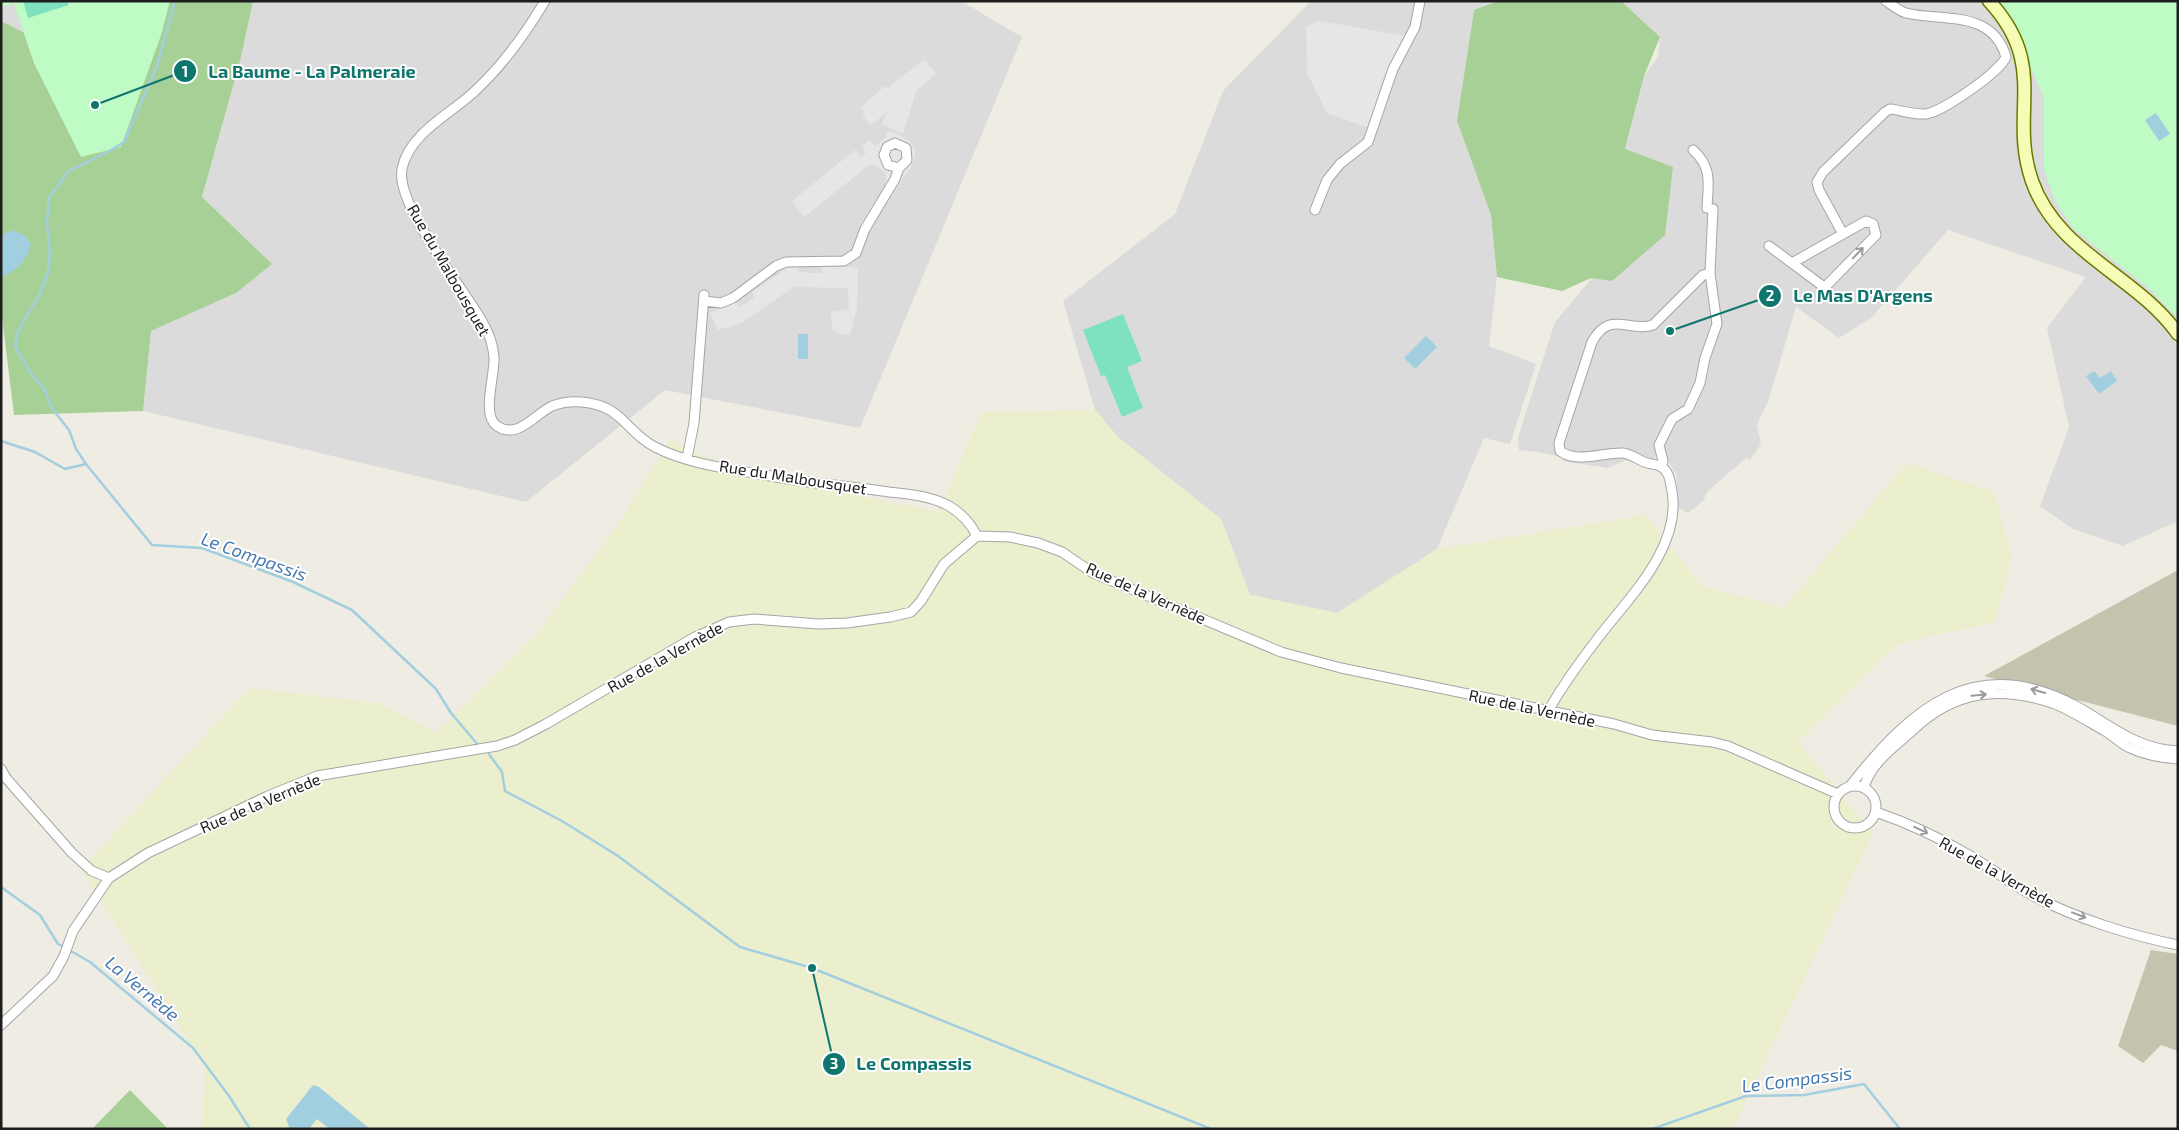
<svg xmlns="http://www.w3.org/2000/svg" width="2179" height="1130" font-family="'Exo 2',sans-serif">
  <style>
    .residential { fill: #dcdbdb }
    .construction { fill: #c4c4ae }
    .farmland { fill: #ecefce }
    .forest { fill: #a6d096 }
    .park { fill: #befbc5 }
    .pitch { fill: #7ee2be }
    .parking { fill: #e6e6e6 }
    .water { fill: #a2cfdf }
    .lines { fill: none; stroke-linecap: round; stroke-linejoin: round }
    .stream { stroke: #a2cfdf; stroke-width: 2.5 }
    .minor-casing { stroke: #a5a5a5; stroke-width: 11 }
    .secondary-casing { stroke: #697900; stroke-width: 15 }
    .minor { stroke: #fff; stroke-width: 9 }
    .secondary { stroke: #f6fcb5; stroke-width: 12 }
    .oneway { stroke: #9a9a9a }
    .labels { text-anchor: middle; stroke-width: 4; stroke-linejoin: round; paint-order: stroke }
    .street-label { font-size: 16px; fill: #1e1e1e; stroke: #fff }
    .water-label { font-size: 18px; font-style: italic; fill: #4679b1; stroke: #fff }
    .leader { fill: none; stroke: #0f766e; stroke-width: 2 }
    .callout-dot { fill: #0f766e; stroke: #fff; stroke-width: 2 }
    .mark-label { font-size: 15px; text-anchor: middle; font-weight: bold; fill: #fff }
    .callout-label { font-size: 18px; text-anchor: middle; font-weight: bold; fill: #0f766e; stroke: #fff; stroke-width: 4; stroke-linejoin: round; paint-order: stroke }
  </style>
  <rect width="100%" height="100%" fill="#efece3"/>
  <path class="residential" d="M1 1H94L27 34 1 21Z
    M253 1H961L1022 37 860 428 665 390 526 502 143 411 151 331 236 293 202 197 240 61Z
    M1311 1H1498L1474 10 1457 121 1491 215 1497 277 1489 346 1536 364 1510 444 1484 438 1437 549 1338 613 1250 595 1221 519 1118 437 1095 410 1063 301 1175 214 1223 91Z
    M1621 1H2006L2178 303V521L2123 546 2073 529 2040 506 2069 427 2047 328 2086 277 1948 230 1872 317 1839 338 1796 307 1769 399 1757 425 1761 444 1750 460 1747 457 1706 493 1704 500 1688 513 1679 508 1676 474 1659 445 1652 470 1627 460 1608 468 1562 461V457L1538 452 1519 450 1518 437 1555 322 1592 278 1644 76 1658 57 1660 37Z"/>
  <path class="construction" d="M2178 570V726L1984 676Z
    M2151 950 2178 954V1051L2161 1045 2143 1063 2118 1046Z"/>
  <path class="farmland" d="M1095 410 1118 437 1221 519 1250 595 1337 613 1437 549 1645 515 1701 585 1783 608 1907 463 1994 492 2012 557 1995 622 1897 644 1798 742 1873 833 1733 1129H202L204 1066 81 869 249 688 379 703 437 732 539 631 619 523 670 440 734 470 939 512 981 412Z"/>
  <path class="forest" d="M94 1H253L240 61 202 197 272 264 236 293 151 331 143 411 14 415 1 309V21L27 34Z
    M1498 1H1621L1660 37 1644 76 1625 149 1673 167 1665 235 1612 281 1591 278 1562 291 1497 277 1491 215 1457 121 1474 10Z
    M130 1090 168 1129H92Z"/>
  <path class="park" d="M1 1H170L161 35 121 147 81 157 34 63 14 4 1 7Z
    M1998 1H2178V318L2152 291 2074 229 2055 201 2044 170V98L2008 14Z"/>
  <path class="pitch" d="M23 1H67L69 5 28 18Z
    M1123 314 1142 361 1127 367 1143 408 1122 417 1105 375 1101 376 1083 330Z"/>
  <path class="parking" d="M1320 21 1406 36 1383 79 1369 128 1327 113 1307 73 1306 26Z
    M924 59 936 74 916 91 903 134 882 124 887 112 871 125 862 115 865 112 861 107 885 86 888 88Z
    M888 130 903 137 911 143 915 150 914 162 869 231 860 225 886 184V174L874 164 868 166 804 217 792 201 855 150 860 157 866 153 862 146 869 140 875 146 885 138Z
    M798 266V271L807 273H822V267H858L857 308 850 335 840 334 832 329 831 312 849 309 848 288 794 287 741 323 718 330 710 313 736 302 740 307 755 297 752 292 788 268Z"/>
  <path class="water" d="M2156 113 2170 134 2159 141 2145 120Z
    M13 230 24 235 31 244C26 262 18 270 1 277L2 235Z
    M798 334H808V359H798Z
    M1426 336 1437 347 1415 369 1404 358Z
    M2094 371 2100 378 2111 371 2117 381 2099 394 2086 376Z
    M313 1085 319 1087 370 1129H330L317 1119 309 1129H290L286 1119Z"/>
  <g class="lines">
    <path class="stream" d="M175 1 157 66 124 142 106 153 69 171 49 198 47 223 50 254 48 273 40 293 18 332 15 346 30 372 45 390 51 407 69 430 76 449 86 464 152 545 202 548 293 582 352 610 436 689 451 713 479 746
      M1 441 35 452 65 469 86 464
      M489 754 502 772 505 791 562 821 618 856 740 947 812 968 1211 1129
      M1 887 40 915 58 944 64 947
      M69 950 90 962 193 1048 229 1096 250 1129
      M1652 1129 1746 1096 1804 1095 1864 1084 1900 1129"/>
    <defs>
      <path id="minor" d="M545 1C526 33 503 65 475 91 451 114 409 133 402 169 395 205 465 290 483 323 489 333 493 346 494 357 495 376 481 415 497 426 518 440 535 414 552 406 562 402 572 401 582 402 624 406 625 432 655 447 688 464 730 469 765 475 806 483 848 486 889 492 909 494 931 496 949 506 961 513 971 524 977 536
        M1693 150C1713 168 1708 184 1707 208L1713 209 1710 273
        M1315 210 1327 180 1340 164 1368 142 1393 69 1415 27 1420 1
        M1843 234 1819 190 1817 182 1823 172 1885 112 1890 109C1902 110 1913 115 1925 114 1941 113 2000 72 2006 57 1992 9 1943 22 1906 13 1899 11 1892 5 1886 1
        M1769 246 1820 284 1832 297
        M1792 263 1866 221 1873 224 1876 235 1824 288
        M704 301 721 303 733 298 776 266 786 262 844 261 856 253 865 229 895 179 899 168 907 160 906 148 895 143 887 147 884 155 888 165 899 168
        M687 458 694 423 704 295
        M1548 711C1562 687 1578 664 1595 642 1626 600 1682 549 1672 491 1670 482 1670 473 1662 467 1657 464 1649 464 1644 462 1637 459 1631 454 1623 453 1602 452 1578 464 1560 451L1559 443 1592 342C1610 309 1629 333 1653 325L1703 275 1710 273 1717 324 1705 358 1700 383 1688 409 1672 419 1659 445 1663 461 1661 467
        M1 769 6 778 72 853 92 871 109 878
        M1834 807a21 21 0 1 1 42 0a21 21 0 1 1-42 0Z
        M1850 786C1912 707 1976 651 2078 707 2113 727 2137 749 2178 751
        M1864 788C1870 764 1894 747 1912 731 1954 690 2001 685 2055 704 2072 711 2089 722 2105 731 2114 736 2121 744 2130 748 2145 755 2162 758 2178 759
        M1876 812C1908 823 1940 838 1969 855 1991 868 2011 884 2034 896 2074 918 2133 936 2178 945
        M1 1025 53 976 64 956 73 931 109 878 148 853 268 796 317 776 497 746 515 740 546 724 695 637 729 622 754 619 818 624 847 623 890 617 911 612 921 601 944 564 977 536 1010 537 1038 543 1062 552 1093 573 1281 652 1341 668 1614 724 1652 735 1712 742 1728 746 1838 794"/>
      <path id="secondary" d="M1989 1C2050 67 2008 112 2032 181 2057 253 2136 275 2178 334"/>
    </defs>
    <use href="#minor" class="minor-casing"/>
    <use href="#secondary" class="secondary-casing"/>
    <use href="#minor" class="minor"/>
    <use href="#secondary" class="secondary"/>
  </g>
  <defs><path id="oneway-shaft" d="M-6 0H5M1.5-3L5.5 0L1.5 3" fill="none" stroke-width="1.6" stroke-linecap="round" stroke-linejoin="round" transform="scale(1.25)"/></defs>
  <g class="oneway">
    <use href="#oneway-shaft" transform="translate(1858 253) rotate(-46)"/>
    <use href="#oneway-shaft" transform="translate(2038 691) rotate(-164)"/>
    <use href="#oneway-shaft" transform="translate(1979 695) rotate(-5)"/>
    <use href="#oneway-shaft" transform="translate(1921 830) rotate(25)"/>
    <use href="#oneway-shaft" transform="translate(2079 915) rotate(21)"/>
  </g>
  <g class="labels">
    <g class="street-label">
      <text transform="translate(449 270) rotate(60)" y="6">Rue du Malbousquet</text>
      <text transform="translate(793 477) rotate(9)" y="6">Rue du Malbousquet</text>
      <text transform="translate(1146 593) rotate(24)" y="6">Rue de la Vernède</text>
      <text transform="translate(665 657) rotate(-29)" y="6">Rue de la Vernède</text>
      <text transform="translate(1532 708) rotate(12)" y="6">Rue de la Vernède</text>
      <text transform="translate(260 803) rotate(-23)" y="6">Rue de la Vernède</text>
      <text transform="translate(1997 872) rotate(29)" y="6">Rue de la Vernède</text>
    </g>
    <g class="water-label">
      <text transform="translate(254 557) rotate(20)" y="6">Le Compassis</text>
      <text transform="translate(142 989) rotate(40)" y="6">La Vernède</text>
      <text transform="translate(1797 1080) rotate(-7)" y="6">Le Compassis</text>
    </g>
  </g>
  <path class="leader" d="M95 105L185 71M1670 331L1770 296M812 968L834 1064"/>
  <g class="callout-dot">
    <circle cx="95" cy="105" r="5"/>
    <circle cx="1670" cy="331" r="5"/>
    <circle cx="812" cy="968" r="5"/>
    <circle cx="185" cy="71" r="12"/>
    <circle cx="1770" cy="296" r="12"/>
    <circle cx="834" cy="1064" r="12"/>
  </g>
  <g class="mark-label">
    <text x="185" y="77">1</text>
    <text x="1770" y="301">2</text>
    <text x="834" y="1069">3</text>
  </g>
  <g class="callout-label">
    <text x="312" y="78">La Baume - La Palmeraie</text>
    <text x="1863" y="302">Le Mas D'Argens</text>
    <text x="914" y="1070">Le Compassis</text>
  </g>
  <rect width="2179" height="1130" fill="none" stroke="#1e1e1e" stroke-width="5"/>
</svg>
